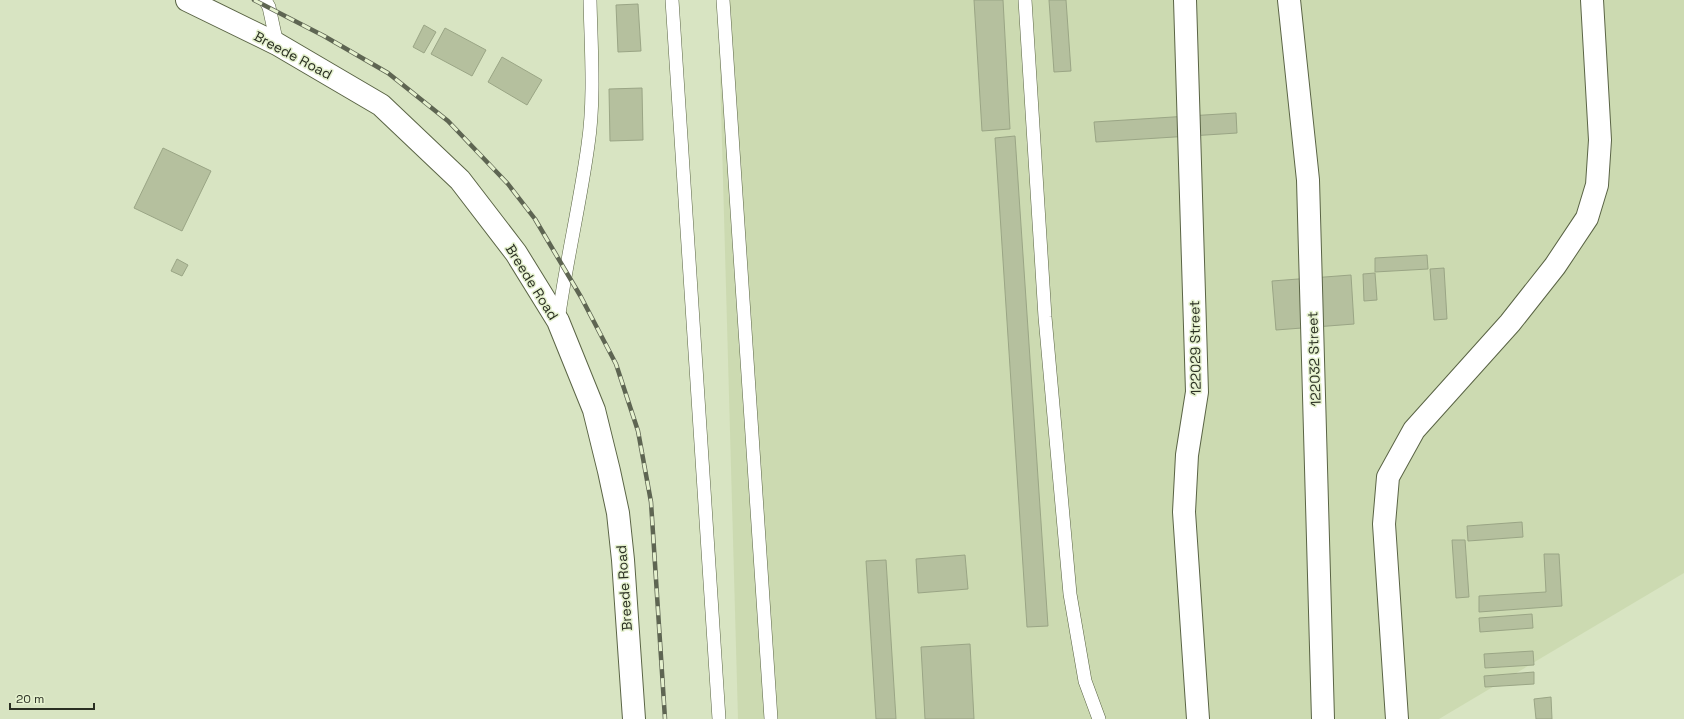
<svg xmlns="http://www.w3.org/2000/svg" width="1684" height="719" font-family="'Space Grotesk',sans-serif">
  <style>
    .built { fill: #ccdab1 }
    .building { fill: #b5c09e; stroke: #9aa585 }
    .lines { fill: none; stroke-linecap: round; stroke-linejoin: round }
    .lane-casing { stroke: #5a6445; stroke-width: 14 }
    .street-casing { stroke: #5a6445; stroke-width: 24 }
    .lane { stroke: #fff; stroke-width: 13 }
    .street { stroke: #fff; stroke-width: 22 }
    .rail-casing { stroke: #5e6552; stroke-width: 4.5 }
    .rail { stroke: #e5f1ce; stroke-width: 3; stroke-dasharray: 9; stroke-linecap: butt }
    .labels { text-anchor: middle; stroke-width: 3; stroke-linejoin: round; paint-order: stroke }
    .street-label { font-size: 14px; fill: #2a2f22; stroke: #e5f1ce }
  </style>
  <rect width="100%" height="100%" fill="#d8e4c2"/>
  <path class="built" d="M718 0H1684V573L1439 719H738Z"/>
  <path class="building" d="M974 0H1003L1010 129 982 131Z
    M1049 0H1066L1071 71 1054 72Z
    M638 4 641 51 618 52 616 5Z
    M424 25 436 32 424 53 413 47Z
    M445 28 486 50 472 76 431 54Z
    M502 57 542 80 527 105 488 82Z
    M642 88 643 140 610 141 609 89Z
    M1236 113 1237 133 1096 142 1094 122Z
    M1015 136 1048 626 1027 627 995 138Z
    M163 148 211 171 182 231 134 208Z
    M1427 255 1428 269 1375 272V258Z
    M177 259 188 265 182 276 171 271Z
    M1444 268 1447 319 1434 320 1430 269Z
    M1375 273 1377 300 1364 301 1363 274Z
    M1351 275 1354 324 1276 330 1272 281Z
    M1522 522 1523 537 1468 541 1467 526Z
    M1452 540H1465L1469 597 1456 598Z
    M1544 554H1559L1562 606 1479 612V596L1546 592Z
    M965 555 968 589 918 593 916 559Z
    M886 560 896 719H876L866 561Z
    M1532 614 1533 628 1480 632 1479 618Z
    M970 644 974 719H925L921 647Z
    M1533 651 1534 665 1485 668 1484 654Z
    M1534 672V684L1485 687 1484 676Z
    M1551 697 1552 719H1536L1534 699Z"/>
  <g class="lines">
    <defs>
      <path id="lane" d="M265 0 269 7 277 44
        M672 0 719 719
        M723 0 771 719
        M1025 0 1045 317 1070 594 1085 681 1099 719
        M558 321C566 262 580 204 588 145 595 98 591 48 590 0"/>
      <path id="street" d="M187 0 277 44 381 105 460 180 516 253 558 321 594 410 609 471 618 513 623 560 634 719
        M1185 0 1197 392 1187 455 1184 512 1198 719
        M1289 0 1308 180 1323 719
        M1397 719 1384 524 1388 477 1414 430 1510 323 1555 266 1587 218 1597 185 1600 140 1592 0"/>
    </defs>
    <use href="#lane" class="lane-casing"/>
    <use href="#street" class="street-casing"/>
    <use href="#lane" class="lane"/>
    <use href="#street" class="street"/>
    <defs>
      <path id="rail" d="M254 0 324 36 388 73 448 121 508 184 535 219 581 297 616 364 638 431 651 502 665 719"/>
    </defs>
    <use href="#rail" class="rail-casing"/>
    <use href="#rail" class="rail"/>
  </g>
  <g class="labels">
    <g class="street-label">
      <text transform="translate(293 55) rotate(28)" y="5">Breede Road</text>
      <text transform="translate(532 282) rotate(58)" y="5">Breede Road</text>
      <text transform="translate(1195 348) rotate(-91)" y="5">122029 Street</text>
      <text transform="translate(1314 359) rotate(-92)" y="5">122032 Street</text>
      <text transform="translate(624 588) rotate(-94)" y="5">Breede Road</text>
    </g>
  </g>
  <path d="M10 703v6h84v-6" fill="none" stroke="#2a2f22" stroke-width="2"/>
  <text x="16" y="703" font-size="12" fill="#2a2f22" stroke="#e5f1ce" stroke-width="3" paint-order="stroke">20 m</text>
</svg>
